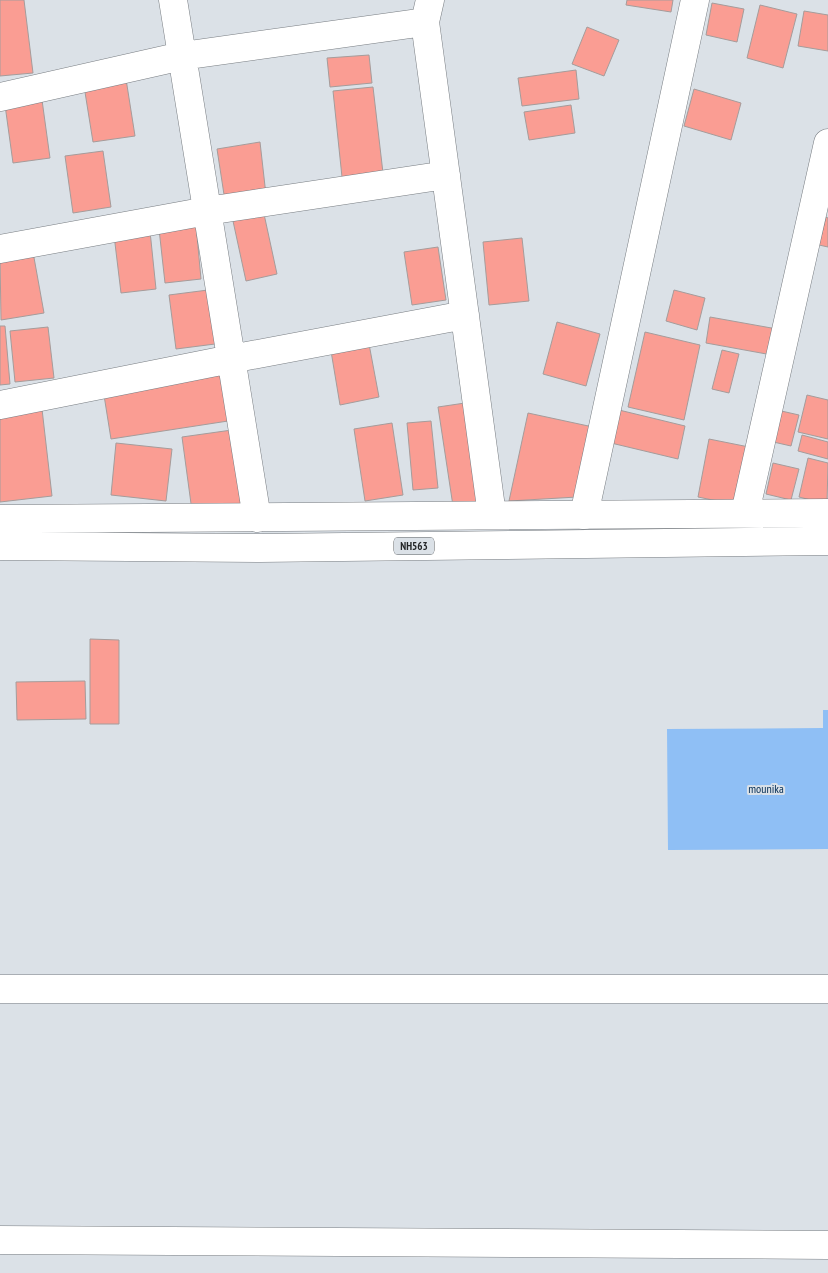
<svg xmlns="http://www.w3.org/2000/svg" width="828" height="1273" font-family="'PT Sans Narrow',sans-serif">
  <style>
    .green { fill: #8fbff5 }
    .building { fill: #fa9d93; stroke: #a59c9b }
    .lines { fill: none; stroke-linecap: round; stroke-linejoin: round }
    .minor-casing { stroke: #787d82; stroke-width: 29 }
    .trunk-casing { stroke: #787d82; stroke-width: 29 }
    .minor { stroke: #fff; stroke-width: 28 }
    .trunk { stroke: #fff; stroke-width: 28 }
    .labels { text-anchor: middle; stroke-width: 4; stroke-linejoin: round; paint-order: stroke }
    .shield { fill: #dbe1e7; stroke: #5b5e61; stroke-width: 1 }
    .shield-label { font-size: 11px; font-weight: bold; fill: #242628 }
    .park-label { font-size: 12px; fill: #002b53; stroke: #dbe1e7 }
  </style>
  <rect width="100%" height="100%" fill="#dbe1e7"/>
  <path class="green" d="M823 710H828V849L668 850 667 729 823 728Z"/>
  <path class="building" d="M0 0H24L33 73 0 76Z
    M627 0H673L671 12 626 5Z
    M712 3 744 9 737 42 706 35Z
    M760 5 797 14 783 68 747 58Z
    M804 11 828 15V51L798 46Z
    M587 27 619 40 604 76 572 64Z
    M369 55 372 83 330 87 327 58Z
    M576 70 579 99 522 106 518 78Z
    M126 79 135 136 93 142 84 86Z
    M373 87 383 173 342 177 333 91Z
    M694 89 741 103 731 140 684 126Z
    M42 100 50 158 13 163 5 105Z
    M571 105 575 133 529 140 524 112Z
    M260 142 266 195 225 201 217 149Z
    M103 151 111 207 73 213 65 156Z
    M264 214 277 274 246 281 233 221Z
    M826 217 828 218V247L819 245Z
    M196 225 201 279 165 283 159 229Z
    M150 231 156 289 121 293 114 235Z
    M522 238 529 301 489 305 483 242Z
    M438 247 446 300 412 305 404 252Z
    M33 252 44 313 1 320 0 257Z
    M208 290 215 344 176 349 169 295Z
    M674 290 705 298 697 330 666 321Z
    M710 317 777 329 772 355 706 343Z
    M557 322 600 334 586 386 543 374Z
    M0 326H5L10 384 0 385Z
    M48 327 54 378 15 382 10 331Z
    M645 332 700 345 684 420 628 407Z
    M369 344 379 397 340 405 331 351Z
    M722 350 739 354 729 393 712 389Z
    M221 371 228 421 111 439 103 389Z
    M807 395 828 400V439L798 432Z
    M465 403 480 502 453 506 438 407Z
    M42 409 52 496 0 502V414Z
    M619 410 685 426 678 459 611 443Z
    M777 410 799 415 791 446 769 441Z
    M528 413 593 427 577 497 509 501Z
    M431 421 438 488 413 490 407 423Z
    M392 423 403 495 365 501 354 429Z
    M239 429 249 503 192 511 182 437Z
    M802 435 828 442V459L798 451Z
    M709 439 749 447 737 505 698 497Z
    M116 443 172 449 166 501 111 495Z
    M808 458 828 463 827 504 799 497Z
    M773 463 799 469 791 500 766 494Z
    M90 639 119 640V724H90Z
    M85 681 86 719 17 720 16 682Z"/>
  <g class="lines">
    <defs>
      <path id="minor" d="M173 0 257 518
        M430 0 425 22 492 515
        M0 97 182 56 425 22
        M0 249 207 211 446 175
        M0 405 231 359 465 315
        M745 513 828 143
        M584 515 695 0
        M0 989H828
        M0 1240 828 1245"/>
      <path id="trunk" d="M0 519 828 513
        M0 546 261 548 828 541"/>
    </defs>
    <use href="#minor" class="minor-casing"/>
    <use href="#trunk" class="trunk-casing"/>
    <use href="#minor" class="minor"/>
    <use href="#trunk" class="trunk"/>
  </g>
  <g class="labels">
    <rect class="shield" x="394" y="537.5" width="40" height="17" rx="4"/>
    <g class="shield-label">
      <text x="414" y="550">NH563</text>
    </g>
    <g class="park-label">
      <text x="766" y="793">mounika</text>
    </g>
  </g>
</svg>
